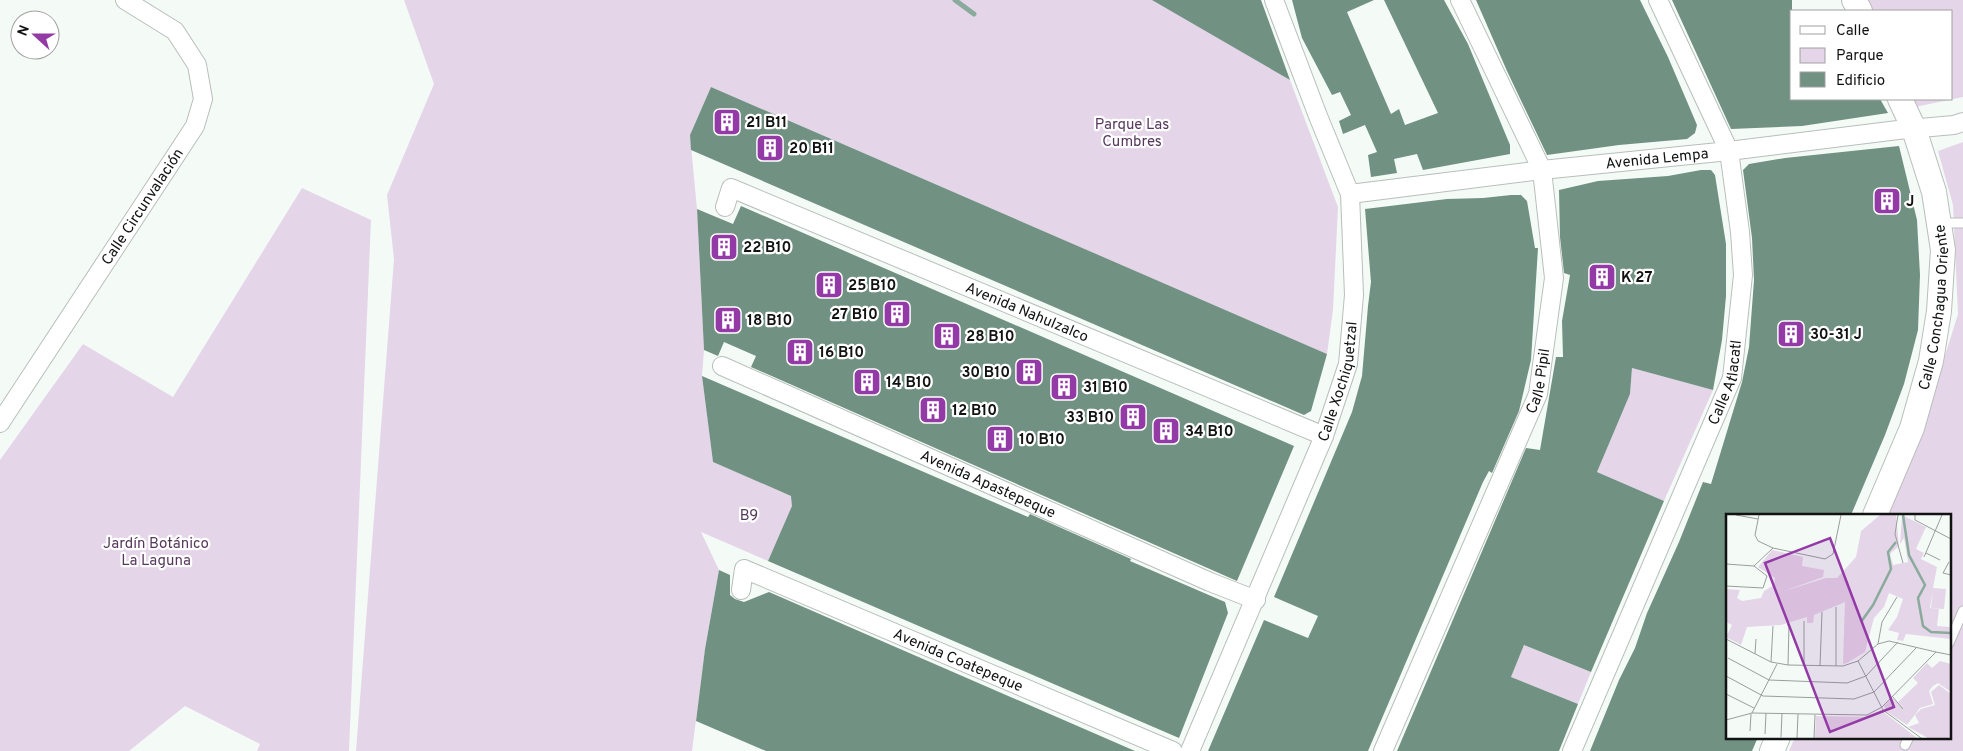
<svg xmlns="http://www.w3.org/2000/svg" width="1963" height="751" font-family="Overpass,sans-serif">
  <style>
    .green { fill: #e5d5e8 }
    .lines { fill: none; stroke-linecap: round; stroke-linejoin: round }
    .stream { stroke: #8aab9b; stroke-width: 5 }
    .building { fill: #719182 }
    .service-casing { stroke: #b8bebb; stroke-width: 11 }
    .minor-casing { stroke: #b8bebb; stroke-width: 20 }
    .secondary-casing { stroke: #b8bebb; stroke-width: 26 }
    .service { stroke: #fff; stroke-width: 9 }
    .minor { stroke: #fff; stroke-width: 18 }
    .secondary { stroke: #fff; stroke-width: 24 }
    .labels { text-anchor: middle; stroke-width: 4.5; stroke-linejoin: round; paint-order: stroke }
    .poi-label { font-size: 15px; font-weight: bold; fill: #111312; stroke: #fff; text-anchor: start }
    .park-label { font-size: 15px; fill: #57385d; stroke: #fff }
    .street-label { font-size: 15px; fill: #111312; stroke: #fff }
    .inset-river { fill: none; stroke: #8aab9b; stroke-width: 2.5 }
    .inset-road { fill: none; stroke: #999e9b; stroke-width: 1 }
    .view { fill: #933aa6; fill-opacity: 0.15; stroke: #933aa6; stroke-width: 2.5 }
    .inset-edge { fill: none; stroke: #111312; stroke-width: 2.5 }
  </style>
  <rect width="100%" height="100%" fill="#f4fbf7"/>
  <path class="green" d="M404 0H1155L1290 80 1338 207 1333 310 1327 354 711 87 690 135 697 209 704 350 702 376 713 462 796 498 768 561 701 532 719 570 705 649 692 751H356L394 259 387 195 434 84Z
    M1865 0H1963V97L1915 107 1911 99H1952V11H1870Z
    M1963 142V751H1789L1795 737H1949V515H1886L1921 432 1958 314 1953 205 1938 151Z
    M302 188 371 220 349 751H257L260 744 185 706 129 751H0V460L83 344 173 397Z
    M1632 368 1713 390 1664 501 1597 472 1630 394Z
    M1524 645 1591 672 1578 704 1511 677Z"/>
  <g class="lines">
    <path class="stream" d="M955 0 974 14"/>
  </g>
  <path class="building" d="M1152 0H1261L1290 80Z
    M1292 0H1374L1347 12 1391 114 1399 109 1405 125 1438 113 1384 0H1444L1468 44 1510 145V154L1423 170 1417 154 1394 159 1397 173 1371 177 1368 155 1377 152 1365 125 1343 134 1339 121 1351 115 1340 92 1332 95 1302 38Z
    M1476 0H1640L1668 57 1697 125 1695 133 1687 139 1619 145 1547 155 1507 71Z
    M1672 0H1792V99H1880L1888 113 1802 126 1731 129Z
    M711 87 1327 354 1311 411 1304 415 691 150 690 135Z
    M1899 146 1917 220 1920 275 1918 330 1904 384 1885 435 1851 515H1727V737H1758L1752 751H1590L1619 680 1635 648 1647 613 1679 542 1703 482 1711 484 1742 382 1749 347 1754 280 1752 238 1743 170 1749 164 1785 158Z
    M1701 170H1711L1715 175 1726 244V296L1722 340 1713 390 1632 368 1630 394 1597 472 1664 501 1591 672 1524 645 1511 677 1578 704 1559 751H1397L1526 448 1540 450 1556 357H1563L1562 321 1570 275 1564 273 1560 237 1559 190 1598 181 1668 176Z
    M1511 195H1521L1527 201 1535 248H1538L1531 360 1519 411 1492 473 1489 471 1483 482 1368 751H1208L1264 620 1308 638 1318 616 1274 597 1352 412 1362 376 1368 306 1371 282 1365 209 1447 199 1483 198Z
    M741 206 1294 446 1237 581 751 367 756 356 724 342 718 356 704 350 697 209 733 224Z
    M702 376 1028 517 1030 514 1131 559 1130 561 1225 602 1228 613 1179 738 768 561 792 506 791 496 713 462Z
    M719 570 730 575V595L735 599 744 602 769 592 1135 751H766L696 721 705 649Z"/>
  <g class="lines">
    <defs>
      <path id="service" d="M1939 223H1963
        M1949 643 1963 611
        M1905 745 1909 737"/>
      <g id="minor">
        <path id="s1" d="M1350 194 1542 170 1729 151 1898 130 1954 125 1963 122"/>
        <path id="s2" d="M725 207 731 188 1324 436"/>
        <path id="s3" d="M722 366 1210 582 1256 600"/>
        <path id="s4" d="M0 423 195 126 203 99 197 65 175 31 125 0"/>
        <path id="s5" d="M741 590 744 569 1173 751"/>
        <path id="s6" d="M1190 751 1324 436 1348 364 1354 295 1350 194 1318 116 1274 0"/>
        <path id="s7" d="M1383 751 1538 394 1554 278 1542 170 1460 0"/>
        <path id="s8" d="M1572 751 1732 378 1743 275 1740 232 1729 151 1658 0"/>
      </g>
      <g id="secondary">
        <path d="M1854 0 1860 11"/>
        <path id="s9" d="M1875 515 1912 428 1931 361 1939 311 1943 250 1934 192 1914 129 1900 99"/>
        <path d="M1772 751 1778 737"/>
      </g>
    </defs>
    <use href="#service" class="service-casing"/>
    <use href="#minor" class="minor-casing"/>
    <use href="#secondary" class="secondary-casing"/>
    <use href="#service" class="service"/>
    <use href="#minor" class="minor"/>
    <use href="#secondary" class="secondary"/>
  </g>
  <defs>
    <symbol id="building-square" viewBox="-11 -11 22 22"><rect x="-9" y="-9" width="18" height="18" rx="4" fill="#933aa6" stroke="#fff"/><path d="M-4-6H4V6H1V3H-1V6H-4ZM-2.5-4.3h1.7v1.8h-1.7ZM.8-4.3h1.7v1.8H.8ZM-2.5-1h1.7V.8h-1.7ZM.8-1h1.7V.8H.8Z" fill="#fff"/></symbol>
  </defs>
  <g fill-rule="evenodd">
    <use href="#building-square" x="711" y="106" width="32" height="32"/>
    <use href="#building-square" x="754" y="132" width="32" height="32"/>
    <use href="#building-square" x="1871" y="185" width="32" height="32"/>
    <use href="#building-square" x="708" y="231" width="32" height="32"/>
    <use href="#building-square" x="1586" y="261" width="32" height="32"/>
    <use href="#building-square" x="813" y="269" width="32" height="32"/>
    <use href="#building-square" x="881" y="298" width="32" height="32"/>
    <use href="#building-square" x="712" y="304" width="32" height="32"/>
    <use href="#building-square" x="1775" y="318" width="32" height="32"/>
    <use href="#building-square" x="931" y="320" width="32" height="32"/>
    <use href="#building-square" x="784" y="336" width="32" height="32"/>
    <use href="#building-square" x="1013" y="356" width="32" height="32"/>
    <use href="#building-square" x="851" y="366" width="32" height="32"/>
    <use href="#building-square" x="1048" y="371" width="32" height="32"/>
    <use href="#building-square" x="917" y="394" width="32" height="32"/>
    <use href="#building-square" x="1117" y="401" width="32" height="32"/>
    <use href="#building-square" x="1150" y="415" width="32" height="32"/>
    <use href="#building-square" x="984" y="423" width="32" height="32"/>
  </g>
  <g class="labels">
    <g class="poi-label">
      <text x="746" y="127">21 B11</text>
      <text x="789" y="153">20 B11</text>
      <text x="1906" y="206">J</text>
      <text x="743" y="252">22 B10</text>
      <text x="1621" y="282">K 27</text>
      <text x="848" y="290">25 B10</text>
      <text x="878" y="319" text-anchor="end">27 B10</text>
      <text x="747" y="325">18 B10</text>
      <text x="1810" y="339">30-31 J</text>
      <text x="966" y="341">28 B10</text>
      <text x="819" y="357">16 B10</text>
      <text x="1010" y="377" text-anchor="end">30 B10</text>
      <text x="886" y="387">14 B10</text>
      <text x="1083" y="392">31 B10</text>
      <text x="952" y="415">12 B10</text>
      <text x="1114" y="422" text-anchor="end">33 B10</text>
      <text x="1185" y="436">34 B10</text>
      <text x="1019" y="444">10 B10</text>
    </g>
    <g class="park-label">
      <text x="1132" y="129">Parque Las<tspan x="1132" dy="17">Cumbres</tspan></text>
      <text x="749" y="520">B9</text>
      <text x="156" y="548">Jardín Botánico<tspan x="156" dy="17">La Laguna</tspan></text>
    </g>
    <g class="street-label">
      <text dy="5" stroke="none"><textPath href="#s1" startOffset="309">Avenida Lempa</textPath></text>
      <text dy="5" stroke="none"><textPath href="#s4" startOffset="259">Calle Circunvalación</textPath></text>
      <text dy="5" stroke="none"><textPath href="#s9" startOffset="218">Calle Conchagua Oriente</textPath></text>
      <text dy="5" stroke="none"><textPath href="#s2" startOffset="341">Avenida Nahulzalco</textPath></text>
      <text dy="5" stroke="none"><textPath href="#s7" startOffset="402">Calle Pipil</textPath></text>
      <text dy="5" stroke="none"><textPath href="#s8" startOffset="400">Calle Atlacatl</textPath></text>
      <text dy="5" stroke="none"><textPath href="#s6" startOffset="399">Calle Xochiquetzal</textPath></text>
      <text dy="5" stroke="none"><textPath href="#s3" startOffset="291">Avenida Apastepeque</textPath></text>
      <text dy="5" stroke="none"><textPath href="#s5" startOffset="254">Avenida Coatepeque</textPath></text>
    </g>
  </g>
  <g transform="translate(1726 514)">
    <rect width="225" height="225" fill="#f4fbf7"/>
    <path d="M154 1H170L173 32 164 40 167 51 182 48 178 24 174 30 176 1 200 13 190 35 198 39 195 45 211 53 207 74 220 75 218 95 205 94 207 76 204 94 213 95 211 112 225 113V125L180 120 177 127 171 126 173 119 162 116 171 103 177 85 163 79 158 93 148 104 139 138 121 149 117 150 119 88 88 101 87 109H81V103L55 111 21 113 15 131 0 123 6 111 0 108V75L14 76 11 84 16 87 35 84 38 77 48 71 49 64 32 53 46 36 77 43 76 52 98 56 97 63 55 78 100 64H111L130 43 135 17ZM214 147 225 150V178L212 169 207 172 203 177 207 190 194 194 181 211 161 198 158 192 166 184 179 195 172 188 192 169 187 164 201 149 206 154ZM213 171 225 180V224H202L182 213 193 209 189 201 195 195 209 191 205 178ZM155 196 191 224H89L90 202 141 203Z" fill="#e5d5e8"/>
    <path class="inset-river" d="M177 1 183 41 199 71 192 84 197 112 205 118 225 119M135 108 147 91 165 55 162 38 170 28"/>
    <path class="inset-road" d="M10 1 32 5M33 1 29 21 32 27 47 34 99 45 107 40 115 1M172 1 169 20 177 49M189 1V6L225 25M200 39 214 46M198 43 216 1M223 48 217 59 225 61M0 50 28 52 47 34M0 72 37 74 41 62 28 52M110 93V152M78 107V151M61 111H63L62 151M0 125 45 148 62 151 117 152 132 147 152 130 163 127 210 138M152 130 156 108 171 83M29 140 30 125M2 144 43 166 121 169 140 162 172 128M132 147 157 196 195 224M45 148 47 112M94 152 96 98M0 162 37 182 128 185 148 178 191 133M0 180 28 194M166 182 177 195M26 199 51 150M0 206 26 199 141 201 156 193 210 138 225 141M24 217 25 200M39 220 40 199M55 223 56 199M71 224 72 200M88 224 89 201"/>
    <path class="view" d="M104 24 168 193 104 218 39 49Z"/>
    <rect width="225" height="225" class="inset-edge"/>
  </g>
  <rect x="1790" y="10" width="162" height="90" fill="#ffffff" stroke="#a0a1a0"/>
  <rect x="1800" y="26" width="25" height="8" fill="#ffffff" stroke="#a0a1a0"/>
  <text x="1836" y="35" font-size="15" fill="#111312">Calle</text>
  <rect x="1800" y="48" width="25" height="15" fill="#e5d5e8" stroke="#a0a1a0"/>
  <text x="1836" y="60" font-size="15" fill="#111312">Parque</text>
  <rect x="1800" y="72" width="25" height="15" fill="#719182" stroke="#a0a1a0"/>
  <text x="1836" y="85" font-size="15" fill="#111312">Edificio</text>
  <g transform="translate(35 35) rotate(291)"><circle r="24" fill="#ffffff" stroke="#a0a1a0"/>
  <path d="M0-4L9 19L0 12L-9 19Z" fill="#933aa6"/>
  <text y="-8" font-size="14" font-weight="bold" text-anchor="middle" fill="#111312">N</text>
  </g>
</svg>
